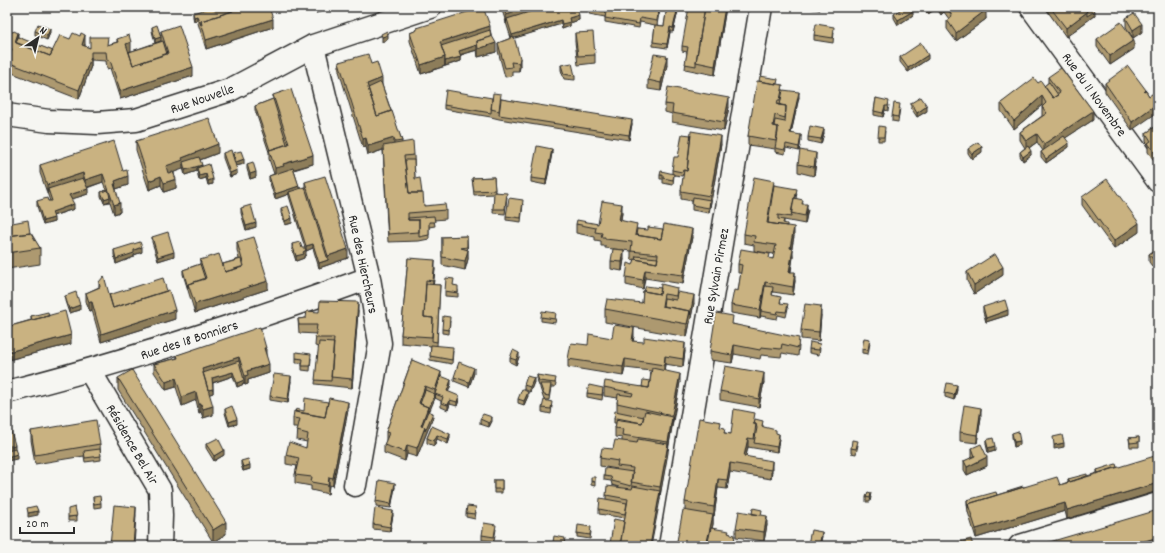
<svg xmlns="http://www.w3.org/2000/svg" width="1165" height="553" font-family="Dekko,sans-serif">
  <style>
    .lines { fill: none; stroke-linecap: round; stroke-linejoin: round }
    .minor-casing { stroke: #2b2b2b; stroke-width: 25 }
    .minor { stroke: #f6f6f2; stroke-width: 22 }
    .wall { fill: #ad996f; stroke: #2b2b2b }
    .shaded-wall { fill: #8d7d5a; stroke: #2b2b2b }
    .building { fill: #c9b281; stroke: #2b2b2b }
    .labels { text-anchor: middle; stroke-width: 4; stroke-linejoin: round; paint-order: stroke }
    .street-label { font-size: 14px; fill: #2b2b2b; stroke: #f6f6f2 }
  </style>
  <rect width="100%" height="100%" fill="#f6f6f2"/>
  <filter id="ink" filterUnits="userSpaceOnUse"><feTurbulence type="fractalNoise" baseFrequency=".025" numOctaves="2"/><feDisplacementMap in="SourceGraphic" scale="8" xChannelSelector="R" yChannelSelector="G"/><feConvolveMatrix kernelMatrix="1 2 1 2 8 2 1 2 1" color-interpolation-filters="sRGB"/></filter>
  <g filter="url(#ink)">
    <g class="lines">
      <defs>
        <path id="minor" d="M1031 7 1158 181
          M313 46 369 278 380 343 355 485
          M7 115 49 121 97 123 136 120 230 90 313 46 430 7
          M90 371 160 490 161 516 160 546
          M7 392C130 361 250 321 369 278
          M670 546 761 7
          M1020 546 1158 504"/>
      </defs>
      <use href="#minor" class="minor-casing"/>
      <use href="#minor" class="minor"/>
    </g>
    <path class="wall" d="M223 7H269L273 27 206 49 197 20 194 21 193 17V13L214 10Z
      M314 7H336L316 13Z
      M501 7H576L579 20 570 23V26L562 29 561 24 514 38 520 67 519 71H512V76L505 77 498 51V43L511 38Z
      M589 7H660L657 25 664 26 667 7H679L673 32H670L667 48 653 46V42L655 25 640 22 639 28 605 22V17L589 14Z
      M726 7 715 75 685 69 687 52 682 51V46Z
      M808 7H820V10L808 8Z
      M826 7H844L843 10Z
      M924 7H937V8L928 14 924 9Z
      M939 7H984L986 19 956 41 947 29V20L949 19 944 12 941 15 939 12Z
      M1043 7H1092L1095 15 1066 37 1046 9 1045 10Z
      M894 14 913 15 898 25 894 18Z
      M1126 18 1142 32 1133 38 1126 27Z
      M152 27 161 35V31L193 76 120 99 110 68 107 69 106 61 91 60V66L79 99 7 71V62L9 56 7 55V34L53 51 70 39 85 44V46L90 48 108 45 117 42V39L131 51 128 52H129L161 41 155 43 152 31Z
      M417 28 490 30 496 52 478 57 477 50 461 55V61L421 74 410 41V33L417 30Z
      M35 31 50 33 47 40 35 35Z
      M834 32 833 43 814 40V35Z
      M575 33 595 55V63L578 65 575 42Z
      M1097 39 1134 49 1110 65 1097 47Z
      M900 57 928 59 908 72 900 62Z
      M339 62 371 64 382 85 402 141V143L414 155 415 179 424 206 446 210V219L434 220 435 226 429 227V239L419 241 388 242 383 150 368 155 366 147 363 148 339 71Z
      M561 65 575 76V80L564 79 561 70Z
      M667 65 661 91 648 89V80Z
      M1048 77 1093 120 1065 138 1069 147 1046 163 1041 157V152L1043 151 1037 142 1029 148 1031 155 1023 161 1020 156V152L1025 148 1020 140V132L1042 116V105L1014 129 1001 111V103L1038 83 1044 86 1048 83Z
      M1105 83 1146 91 1149 96 1132 130 1105 92Z
      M778 85 783 90 799 97 791 133 801 140 799 151 786 148 785 154 775 152V149L748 145V136Z
      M273 95 313 164 294 170 299 188 305 187V182L348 258 319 268 313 248 306 251 289 196V194L275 199 269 180V176L274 174 269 159V152L255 110V106L273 99Z
      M876 98 889 105 888 111 885 110 883 117 874 115V111Z
      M501 99 632 124 629 140 499 119 491 117 444 109V105Z
      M911 103 927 111 917 117 911 108Z
      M665 104 729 107 724 131 672 122V114L665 112Z
      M900 108 898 122 892 121V116Z
      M1158 125V166L1148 152V144L1146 142V133Z
      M885 131 884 141H878V137Z
      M824 133 821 144 808 141V137Z
      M136 141 218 153 200 160 202 166 213 184 208 185 206 178 199 180 197 171 185 175 183 168 174 172 176 188 164 192 161 185 149 190 136 150Z
      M721 144 709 213 692 210V201L681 199V191L684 174H683L682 176 674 175 673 185 663 183V179H660V175L672 174V170L678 157Z
      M968 149 982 152 972 159 968 153Z
      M223 153 233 157V153L244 164 236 166 237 174 230 177 223 158Z
      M552 153 546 185 531 182V178Z
      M816 162 814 176 798 172V164Z
      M247 164 256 177 250 179 247 169Z
      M40 165 123 171 128 185 116 189 120 212 114 214 110 202 104 203 101 196V192L106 190 103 182 87 188 88 194 71 199 74 209 53 216 54 222 43 225 37 206V201H50L40 173Z
      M494 177 495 192 507 197 505 214 493 213 494 194 474 195 472 178Z
      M774 185 797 193 796 198 803 204 808 210 805 224 784 220V223L787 226 794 236 792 248 793 257 791 272 795 281 793 295 773 292 772 295 781 301 780 303 788 308 786 317 778 315 777 319 761 316 760 318 731 313V305L738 291 741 273H738V264L770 259H773L774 254 754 251V245L744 243V234Z
      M1082 197 1139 232 1114 249 1082 205Z
      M523 204 521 222 506 220V216Z
      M241 208 256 227 246 230 241 213Z
      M281 208 292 223 285 225 281 213Z
      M622 213 621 220 637 229 692 237 683 284 645 278 643 289 626 285V277L633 265 635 260 631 259V251L605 248V246H601V241L595 240V237L576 233V224H598Z
      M7 224 30 233 40 248V264L7 269Z
      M467 236 468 259 465 270 442 265V237Z
      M152 237 174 256 158 261 152 242Z
      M237 242 268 289 195 313 183 274V270L200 264V260L223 264 239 259 237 250Z
      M292 244 302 248 306 255 304 256V258L296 261 292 249Z
      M1158 248V274L1149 262V254Z
      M114 250 142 252 134 255V257L116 264 114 255Z
      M408 258 435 269 433 285H440L437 346 453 351 452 364 430 360 431 346 401 343V335Z
      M624 259 622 271 611 269V261Z
      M967 272 1003 275 974 294 967 281Z
      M99 282 109 295 175 319 101 342 92 310 89 311 86 301V293L99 287Z
      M454 285 458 290V297L445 296V291Z
      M643 291 677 292 694 303 687 337 605 322V309L642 303Z
      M65 296 80 310 69 313 65 301Z
      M983 307 1008 315 986 322 983 312Z
      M358 311 352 388 315 384 319 347 315 346 316 334 299 333 298 319 306 318 319 312Z
      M821 315 819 341 801 339V330Z
      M31 316H49L71 344 8 360 7 327 31 320Z
      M541 317 556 318 555 323 541 321Z
      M450 321 449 334 442 333V329Z
      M733 324 799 346 798 356 782 353 781 357 761 355 760 359 734 354 732 363 710 360V351Z
      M634 336 633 341 685 351 683 367 665 364 664 371 680 382 660 496V495V500L610 544 624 521 625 518 599 514V509L606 499V495L622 488 612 485 611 481 604 480V476L617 469 600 466V458L613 449 622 441V438L615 437V428L616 423H614V419L617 411V403L618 398 604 396V387H642L650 381 651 371 625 368 623 376 568 367V359L588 345 612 338Z
      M870 343 868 354 862 353V349Z
      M820 348 819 355 809 353V349Z
      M177 355H266L269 373 248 380V384L245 385 244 384 237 387 233 376 213 383V393L209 394 213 415 203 418 201 412 199 413 196 400 182 406 176 387 166 390 154 372V364L177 358Z
      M519 357 516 365 510 362V358Z
      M296 358H311L310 371 302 370V363H296Z
      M412 360 441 376 451 384 448 392 459 400 457 406 450 404 448 410 441 407V401L435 398 429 411 433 417 417 457 407 454 405 461 384 453V445L386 441V432Z
      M474 373 469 387 454 381V377Z
      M537 375 556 383 555 387H551L549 400H544L540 388V386H539L537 379Z
      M118 378 226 534 213 542 118 390Z
      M291 381 288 403 270 400V396Z
      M534 382 530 392 524 389V385Z
      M764 382 759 407 720 400V391Z
      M957 390 954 400 945 397V393Z
      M603 392 602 400 587 397V393Z
      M528 396 524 405 518 403V399Z
      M552 406 551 414 542 412V408Z
      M225 409 237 424 229 426 225 413Z
      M348 410 333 486 329 485 328 494 311 490V486L295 483V475L297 466 286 464V455L306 448 307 442 297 440 298 427H293V418L304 411Z
      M981 417 977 443 960 441V432Z
      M480 419 492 421 489 427 480 424Z
      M755 420 763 425V427L776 433 779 438 777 452 748 447 746 456 772 470 771 479 730 472 727 489 718 488 714 516H713V524L712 529 729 533 735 539 734 546H676L685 510V502L721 427 725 433 731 434Z
      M432 426 450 438 448 444 437 439 434 446 427 443V438Z
      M31 431 100 444 101 460 85 462 84 456 35 464 31 440Z
      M1012 433 1020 445 1014 447 1012 437Z
      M1139 437V447H1130L1129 438Z
      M986 440 995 451 988 453 986 444Z
      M206 444 224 455 214 461 206 448Z
      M858 445 856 454 851 453V448Z
      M972 448 987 466 967 475 964 470V461L972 458Z
      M241 461 250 469 243 471 241 465Z
      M1117 467 1158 491 1067 519 1065 511 976 538 968 512 967 504V500L997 495 1023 487 1060 485 1068 482V479L1087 476 1097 473V470Z
      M494 480H502V493H494Z
      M591 481 595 482V486L591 485Z
      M395 487 391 508 376 506V501Z
      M93 497 101 503V507L94 508Z
      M866 497H871L870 502H866Z
      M476 512 475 519 466 517V513Z
      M393 515 390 531 373 529V524Z
      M762 515 767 525 764 541 736 537V528Z
      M77 516V521H68V517Z
      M496 529 494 541 482 540V535Z
      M591 532 590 539 577 537V533Z
      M822 536 820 546H808V544Z
      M553 542H565L564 546H553Z"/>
    <path class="shaded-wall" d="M316 7H336L316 13Z
      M533 7H559L507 19 506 24V15Z
      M659 7H660L659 15Z
      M678 7H679L673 32V28Z
      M725 7H726L715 75V66Z
      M932 7H937V8L928 14V10Z
      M941 7H944V12L941 15Z
      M986 10V19L956 41V33Z
      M913 11V15L898 25V20Z
      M1095 11V15L1066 37V28L1087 12Z
      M579 15V20L570 23V26L562 29V24L569 18Z
      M197 16V20L194 21V17Z
      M273 19V27L206 49V40Z
      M561 20V24L512 39V35Z
      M1142 24V32L1133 38V30Z
      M490 26V35L441 50 440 42Z
      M670 27V32L667 48V44Z
      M50 29V33L47 40V36Z
      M18 33V42L16 47 15 42Z
      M85 35V44L82 54V45Z
      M388 35V39L382 42V37Z
      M161 37V41L155 43V39Z
      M1134 40V49L1110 65V56Z
      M131 42V51L126 53V44Z
      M496 43V52L478 57V49Z
      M477 45V50L459 55V51Z
      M928 55V59L908 72V68Z
      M667 56V65L661 91V83Z
      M91 57V66L79 99V90Z
      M445 57V66L421 74V65Z
      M461 57V61L445 66V61Z
      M520 58V67L519 71V63Z
      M193 67V76L120 99V91Z
      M382 78V87L368 92 367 84Z
      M799 92V97L790 138V133Z
      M1042 96V105L1014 129V121Z
      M729 98V107L724 131V122Z
      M1158 103V112L1132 130V122Z
      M885 106V110L883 117V113Z
      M927 106V111L917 117V113Z
      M1093 111V120L1044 152V144Z
      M632 120V124L629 140V135Z
      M824 129V133L821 144V139Z
      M1037 134V142L1026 150V141Z
      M801 135V140L799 151V147Z
      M721 136V144L709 213 710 196Z
      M366 138V147L363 148V139Z
      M394 138V146L368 155V146Z
      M1069 143V147L1046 163V159Z
      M218 144V153L184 166 183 164V169L166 175V166L182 158Z
      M982 147V152L972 159V154Z
      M552 149V153L546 185V180Z
      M1031 151V155L1023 161V157Z
      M816 153V162L814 176V167Z
      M313 155V164L284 172 275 177V168L283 164Z
      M244 159V164L236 166V162Z
      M202 165V169L197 168V171L185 175V170Z
      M237 170V174L230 177V173Z
      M256 172V177L250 179V174Z
      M83 173V182L48 189V193L47 194V185Z
      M103 174V182L85 188V180Z
      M206 174V178L199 180V176Z
      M128 176V185L116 189 115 181Z
      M161 176V185L149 190V181Z
      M176 179V188L164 192V183Z
      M213 179V184L208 185V181Z
      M299 186V191L289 192V194L275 199V194Z
      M88 189V194L69 200V195Z
      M110 197V201L104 203V199Z
      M120 203V212L114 214V205Z
      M74 204V209L52 216V212Z
      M622 204V213L619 229V220Z
      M807 204V213L805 224V216Z
      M54 218V222L43 225V221Z
      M292 218V223L285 225V221Z
      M256 223V227L246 230V226Z
      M1139 223V232L1114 249V241Z
      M794 227V236L790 257V248Z
      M692 229V237L683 284V275Z
      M313 244V248L306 251V246Z
      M142 247V252L134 255V257L116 264V259L134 250Z
      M348 249V258L319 268V263L328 260V256Z
      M793 249V257L789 280V272Z
      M306 250V255L304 256V258L296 261V256L303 252Z
      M468 250V259L465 270V261Z
      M624 250V259L622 271V262Z
      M174 252V256L158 261V257Z
      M435 260V269L433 289V281Z
      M1003 267V275L974 294V285Z
      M645 270V278L643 289V280Z
      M795 272V281L793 295V287Z
      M268 281V289L195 313V304Z
      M765 282V290L761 311 760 318V310Z
      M694 295V303L687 337V324Z
      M89 302H92V310L89 311Z
      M358 302V311L352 388V379Z
      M80 305V310L69 313V309Z
      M821 306V315L819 341V332Z
      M175 310V319L101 342V334Z
      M1008 310V315L986 322V318Z
      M634 328V336L632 349V341Z
      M71 335V344L8 360V352Z
      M685 343V351L683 367V359Z
      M734 345V354L732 363V355Z
      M264 348H266V356Z
      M519 353V357L516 365V360Z
      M665 356V364L664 373V365Z
      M239 357V366L204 377 202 369Z
      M625 359V368L623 376V367Z
      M269 364V373L248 380V384L245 385V376L247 371Z
      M474 368V373L469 387V382Z
      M233 372V376L212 383V378Z
      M441 372V380L435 394V398V390Z
      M764 373V382L759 407V399Z
      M680 374V382L672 424V415Z
      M291 376V381L288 403V399Z
      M176 378V387L166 390V382Z
      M534 378V382L530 392V387Z
      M244 380V384L237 387V383Z
      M451 380V384L447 396V391Z
      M957 385V390L954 400V395Z
      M425 386V395L420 408 419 403Z
      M213 389V393L208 395V390Z
      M196 392V400L182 406V397Z
      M528 392V396L524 405V401Z
      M435 394V398L422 430 421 426 428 407Z
      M459 396V400L457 406V402Z
      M450 400V404L448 410V405Z
      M348 402V410L333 486V478Z
      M199 404H201V412L199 413Z
      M213 406V415L203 418V409Z
      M981 408V417L977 443V435Z
      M433 413V417L417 457V448L425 427Z
      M492 417V421L489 427V423Z
      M672 417V425L668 450V442Z
      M237 419V424L229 426V422Z
      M450 434V438L448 444V439Z
      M779 434V438L777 452V447Z
      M437 435V439L434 446V441Z
      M748 438V447L744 464V456Z
      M1020 441V445L1014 447V442Z
      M1064 443V447L1054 449V445Z
      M668 444V453L660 496V487Z
      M15 445V453L7 455V447Z
      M407 445V454L405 461V452Z
      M995 446V451L988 453V448Z
      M224 450V455L214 461V456Z
      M17 454V459L7 461V457Z
      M987 457V466L967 475V467Z
      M772 461V470L771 479V470Z
      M730 463V472L727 489V480Z
      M250 465V469L243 471V467Z
      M329 477V485L328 494V485Z
      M718 479V488L714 516V507Z
      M395 483V487L391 508V504Z
      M1158 483V491L1067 519V510Z
      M660 491V500L651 546H650Z
      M1065 503V511L976 538V529Z
      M136 507V516L134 546H133Z
      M38 511V515L28 517V513Z
      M393 511V515L390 531V527Z
      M713 515V524L708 546H706Z
      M767 516V525L764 541V532Z
      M226 522V534L213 542V530Z
      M822 532V536L820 546H819Z
      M1158 537V546H1129Z"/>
    <path class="building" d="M212 7 214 10 223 7H231L232 11 201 21V25L197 16 194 17 193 13Z
      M232 7H269L273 19 206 40 201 21 233 11Z
      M483 7 490 26 440 42 445 57 421 65 410 33 417 30V28Z
      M504 7H533L506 15Z
      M545 7H576L579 15 569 18 570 22 562 24 561 20 512 35 507 19Z
      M589 7H638L658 10 657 21 640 18 639 24 605 18 606 12 589 9Z
      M667 7H678L673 28 670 27 667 44 653 42 655 25 664 26Z
      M689 7H705L696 62V66L685 64 688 47 682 46Z
      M705 7H725L715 66 696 62Z
      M904 7H910L913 11 898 20 894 14Z
      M926 7H932L928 10Z
      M947 7H984L986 10 956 33 947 20 952 16Z
      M1047 7H1050V11Z
      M1050 7H1084L1087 12 1066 28Z
      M1084 7H1092L1095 11 1087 16V12Z
      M1134 13 1142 24 1133 30 1126 18Z
      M1121 22 1134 40 1110 56 1097 39Z
      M38 24 50 29 47 36 35 31Z
      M816 24 834 27 833 38 814 35Z
      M157 25 161 37 155 39 152 27Z
      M179 25 193 67 120 91 110 60H107L106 52H91V57L79 90 7 62 12 49 7 47V34L8 31 13 32 14 31 18 33 15 42 50 56 60 35 70 39 73 33 80 36 81 33 85 35 82 45 90 48V37H108L107 45 118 42 117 39 129 35 131 42 126 44 133 65 168 53 161 31Z
      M490 30 491 37 477 41V45L459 51 461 57 445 61V57L441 46Z
      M387 31 388 35 382 37 381 34Z
      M593 32 595 55 578 56 575 33Z
      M492 36 496 43 478 49 477 41Z
      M18 37 53 51 50 56 16 43Z
      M514 37 520 58 519 63 511 62 512 67 505 68 498 43Z
      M163 41 167 54 133 65 129 52Z
      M921 43 928 55 908 68 900 57Z
      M368 54 371 64 377 62 382 78 367 84 377 116 392 111 402 141 395 142 394 138 368 146 366 138 363 139 339 62Z
      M654 54 667 56 661 83 648 80Z
      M572 63 575 76 564 74 561 65Z
      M1128 66 1146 90 1144 92 1146 91 1149 96 1158 90V103L1132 122 1105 83Z
      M1061 68 1093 111 1044 144 1037 134 1026 141 1020 132 1047 113 1042 107 1046 103 1042 96 1014 121 1001 103 1034 78 1038 83 1041 81 1053 98 1060 93 1048 77Z
      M760 76 778 79 777 84 759 81Z
      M757 81 783 85 780 100H778L777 104 786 106 785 118 775 115 773 126 778 127 776 141 748 136Z
      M381 82 391 111 377 116 368 88Z
      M1049 82 1058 95 1053 98 1044 86Z
      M668 87 729 98 724 122 672 113 673 105 665 104Z
      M291 89 313 155 283 164 284 166 275 168 269 150 289 144 273 95Z
      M446 90 492 98 491 113 444 105Z
      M783 90 799 92 790 133 801 135 799 147 786 144 785 150 775 148 778 132V127L774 126 775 120 785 122 786 110V106L778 105V104L780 105Z
      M493 93 501 94 499 111 491 109Z
      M921 97 927 106 917 113 911 103Z
      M876 98 889 101 888 106H885L883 113 874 111Z
      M273 99 287 144 270 150 255 106Z
      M501 99 632 120 629 135 499 115Z
      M894 103 900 104 898 117 892 116Z
      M209 118 218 144 182 158 183 160 166 166 168 173 173 172 176 179 164 183 161 176 149 181 136 141Z
      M1158 125V157L1148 143 1151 141 1146 133Z
      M810 126 824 129 821 139 808 137Z
      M879 126 885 127 884 137H878Z
      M691 131 721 136 710 196 681 191 684 170 687 171Z
      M682 134 691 135 687 171 683 170 682 172 672 170 674 157H678Z
      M1064 136 1069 143 1046 159 1041 152Z
      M114 141 123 171 127 170 128 176 115 181 116 184H114L120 203 114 205 103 174 85 180 83 173 47 185 40 165Z
      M413 141 414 155 404 156 409 193H423L424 206 445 204 446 210 408 213V220H419V232L388 234 383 146Z
      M978 142 982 147 972 154 968 149Z
      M537 146 552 149 546 180 531 178Z
      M1028 146 1031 151 1023 157 1020 152Z
      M231 150 237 170 230 173 223 153Z
      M800 150 816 153 814 167 798 164Z
      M241 151 244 159 236 162 233 153Z
      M199 157 202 165 185 170 183 162Z
      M405 160H414L415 179 420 178 422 193H409Z
      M253 162 256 172 250 174 247 164Z
      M209 164 213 179 208 181 206 174 199 176 197 168Z
      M293 168 299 186 275 194 269 176Z
      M661 171 674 174 673 180 663 178V175H660Z
      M325 176 348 249 328 256 305 182Z
      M494 177 495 190 474 191 472 178Z
      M754 177 774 181 767 223 794 227 790 248 793 249 789 272H795L793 287 765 282 760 310 731 305 734 290 738 291 742 265 738 264 741 249 770 254 769 258 773 259 776 245 754 242 755 236 744 234Z
      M83 178 88 189 69 195 74 204 52 212 54 218 43 221 37 201 47 198 48 201H52L48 189Z
      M1107 179 1139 223 1114 241 1082 197Z
      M774 185 797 189 795 198H794L791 217 778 215V219L784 220 783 223 787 224V226L768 223Z
      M305 187 328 260 319 263 313 244 306 246 289 192Z
      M108 190 110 197 104 199 101 192Z
      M494 192 507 193 505 209H493Z
      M693 197 710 200 709 208 692 205Z
      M509 198 523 200 521 218 506 216Z
      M794 198 803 200 802 204H807L805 216 791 213Z
      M602 201 622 204 619 220 637 224 635 235 661 239 664 224 692 229 683 275 645 270 643 280 626 277 628 263 633 265 635 259 657 263 658 254 631 251 632 242 605 239V237H601L602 233 595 232 596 228 576 224 577 220 598 224Z
      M251 205 256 223 246 226 241 208Z
      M288 206 292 218 285 221 281 208Z
      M434 216 435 222H429V235L419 237V220H408V218Z
      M28 220 30 233 7 236V224Z
      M648 227 663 229 661 239 636 235 637 229 648 230Z
      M168 232 174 252 158 257 152 237Z
      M31 233 40 248 7 253V236Z
      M467 236V247L461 248 468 250 465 261 442 257V237Z
      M254 237 268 281 195 304 188 284 206 278 200 260 219 254 225 272 244 266 237 242Z
      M140 242 142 247 134 250V253L116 259 114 250Z
      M300 242 302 248H305L306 250 303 252 304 254 296 256 292 244Z
      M1158 248V266L1149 254Z
      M613 249 624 250 622 262 611 261Z
      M995 254 1003 267 974 285 967 272Z
      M636 256 658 258 657 263 635 259Z
      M408 258 435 260 433 281 426 280 424 317 433 318 432 337 401 335Z
      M241 259 243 267 225 272 223 264Z
      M200 264 205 279 188 284V288L183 270Z
      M104 276 113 308 169 290 175 310 101 334 92 302H89L86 293 100 287 99 282Z
      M163 278 167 291 113 308 109 295Z
      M446 278 454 279 453 285 458 286V293L445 291Z
      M426 284 440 285 437 342 432 341 433 318 424 317Z
      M661 284 677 288 676 296 664 294 662 306 690 311 687 324 605 309 607 299 642 303 643 291 660 294Z
      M646 286 661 288 660 294 644 291Z
      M765 286 773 287 772 295 781 297 780 303 788 304 786 312 778 311 777 314 761 311Z
      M76 292 80 305 69 309 65 296Z
      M677 292 694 295 690 315V311L663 306 664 298 676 300Z
      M1005 300 1008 310 986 318 983 307Z
      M320 301 358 302 352 379 331 377 334 338H315L317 325H299L298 319 306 318 307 311 319 312Z
      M805 304 821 306 819 332 801 330Z
      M65 311 71 335 8 352 7 327Z
      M542 311 556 313 555 319 541 317Z
      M48 312 49 316 32 320 31 316Z
      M716 313 733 316 732 324 799 338 798 348 782 344 781 349 761 347 760 350 734 345 732 355 710 351Z
      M443 316 450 317 449 330 442 329Z
      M614 325 634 328 632 341 644 342V337L685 343 683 359 665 356 664 365 625 359 623 367 568 359 571 343 588 345 589 334 612 338Z
      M260 327 266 348H264L269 364 247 371 248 375 245 376 239 357 202 369 213 406 203 409 201 404H199L196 392 182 397 176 378 166 382 154 364 178 358 177 355Z
      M864 338 870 339 868 350 862 349Z
      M319 342 334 343 331 381 315 380Z
      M810 342 820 344 819 350 809 349Z
      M431 345 453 347 452 360 430 356Z
      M513 350 519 353 516 360 510 358Z
      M296 352 311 354 310 366H302L303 359 296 358Z
      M412 360 441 372 435 390 425 386 419 403 428 407 421 426 425 427 417 448 407 445 405 452 384 445 389 433 386 432Z
      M239 361 244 380 237 383 233 372 212 378 213 389 208 390 203 373Z
      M459 362 474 368 469 382 454 377Z
      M725 366 764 373 759 399 720 391Z
      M652 368 680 374 672 415 617 403 618 394 632 396 633 393 604 387 605 381 649 388Z
      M132 370 226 522 213 530 118 378Z
      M274 374 291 376 288 399 270 396Z
      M537 375 556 378 555 383 539 381Z
      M441 376 451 380 447 391 459 396 457 402 450 400 448 405 441 403 443 397 435 394Z
      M527 376 534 378 530 387 524 385Z
      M643 380 650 381 649 388 642 387Z
      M947 383 957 385 954 395 945 393Z
      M540 384H551L549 396 544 395Z
      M589 385 603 388 602 395 587 393Z
      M522 389 528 392 524 401 518 399Z
      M425 390 435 394 428 411V407L420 404Z
      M305 398 328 402 325 417 295 412 296 409 304 411Z
      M329 398 348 402 333 478 329 477 328 485 311 482 312 477 295 475 299 458 286 455 289 442 306 448 308 434 297 431 300 419 293 418 294 411 325 417Z
      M544 400 552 402 551 409 542 408Z
      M964 405 981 408 977 435 960 432Z
      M232 406 237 419 229 422 225 409Z
      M734 409 755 413 753 424H756L754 439 748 438 744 456 772 461 771 470 730 463 727 480 718 479 714 507 685 502 699 418 721 422 720 427 725 428 724 433 731 434Z
      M428 411 433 413 425 431V427L422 426Z
      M615 411 644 417 642 423 614 419Z
      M645 411 672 417 668 442 622 435 623 429 615 428 617 418 642 423Z
      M483 414 492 417 489 423 480 419Z
      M755 419 763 421 762 426 764 427 776 430V433L779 434 777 447 754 443 757 428 756 424H754Z
      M96 420 100 444 35 455 31 431Z
      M7 421H8L15 445 7 447Z
      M432 426 450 434 448 439 437 435 434 441 427 438Z
      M1018 431 1020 441 1014 442 1012 433Z
      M1062 435 1064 443 1054 445 1053 437Z
      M1139 437V442L1130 443 1129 438Z
      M218 438 224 450 214 456 206 444Z
      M993 438 995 446 988 448 986 440Z
      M638 439 668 444 660 487 631 482 633 468 617 466 618 461 600 458 602 448 613 449 615 440 637 443Z
      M852 440 858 441 856 449 851 448Z
      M981 444 987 457 967 467 964 461 975 456 972 448Z
      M15 449 17 454 7 457V451Z
      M100 449 101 456 85 458 84 451Z
      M1158 455V483L1067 510 1065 503 976 529 968 504 1057 477 1060 485Z
      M248 459 250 465 243 467 241 461Z
      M1116 464 1117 467 1098 473 1097 470Z
      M605 468 633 472 631 486 616 482 612 481 611 477 604 476Z
      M1087 474V476L1069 482 1068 479Z
      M591 477H595V482L591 481Z
      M379 480 395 483 391 504 376 501Z
      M494 480H502V489H494Z
      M607 486 632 489 633 486 660 491 650 546H620L628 499 606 495Z
      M1023 486V487L1008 492 1007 491Z
      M868 492 871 493 870 498 866 497Z
      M996 492 997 495 968 504V508L967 500Z
      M100 496 101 503 94 504 93 497Z
      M600 498 627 503 625 514 599 509Z
      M114 505 136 507 133 546H110Z
      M36 506 38 511 28 513 27 508Z
      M467 506 476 507 475 514 466 513Z
      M75 507 77 516 68 517V509Z
      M375 508 393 511 390 527 373 524Z
      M753 508 762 510 761 515 752 514Z
      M683 510 713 515 706 546H676Z
      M1158 510V537L1129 546H1036Z
      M739 511 767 516 764 532 736 528Z
      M614 519 624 521 620 546H605L606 543 610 544Z
      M484 523 496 525 494 537 482 535Z
      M578 525 591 527 590 535 577 533Z
      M711 528 729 531 728 533 735 535 734 542 730 541 729 546H707Z
      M811 530 822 532 819 546 808 544Z
      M554 536 565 538 564 544 553 542Z
      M971 539 973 546H946Z
      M1152 543 1154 546H1143Z"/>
  </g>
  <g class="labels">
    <g class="street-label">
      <text transform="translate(1095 94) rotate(54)" y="5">Rue du 11 Novembre</text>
      <text transform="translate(202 98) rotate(-19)" y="5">Rue Nouvelle</text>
      <text transform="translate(364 264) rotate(78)" y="5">Rue des Hiercheurs</text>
      <text transform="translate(715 276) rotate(-80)" y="5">Rue Sylvain Pirmez</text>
      <text transform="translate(189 339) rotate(-18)" y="5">Rue des 18 Bonniers</text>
      <text transform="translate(133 444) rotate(60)" y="5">Résidence Bel Air</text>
    </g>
  </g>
  <rect width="1165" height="553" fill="none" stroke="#f6f6f2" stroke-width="24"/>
  <rect x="12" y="12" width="1141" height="529" fill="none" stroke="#2b2b2b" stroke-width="1.5" filter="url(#ink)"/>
  <g transform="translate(38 38) rotate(35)" stroke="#f6f6f2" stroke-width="3" paint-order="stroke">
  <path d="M0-3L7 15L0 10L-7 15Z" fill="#2b2b2b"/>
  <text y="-6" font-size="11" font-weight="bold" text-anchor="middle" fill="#2b2b2b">N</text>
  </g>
  <path d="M20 527v6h54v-6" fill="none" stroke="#2b2b2b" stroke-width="2"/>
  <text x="26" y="527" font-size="12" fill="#2b2b2b" stroke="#f6f6f2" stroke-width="3" paint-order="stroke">20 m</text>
</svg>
